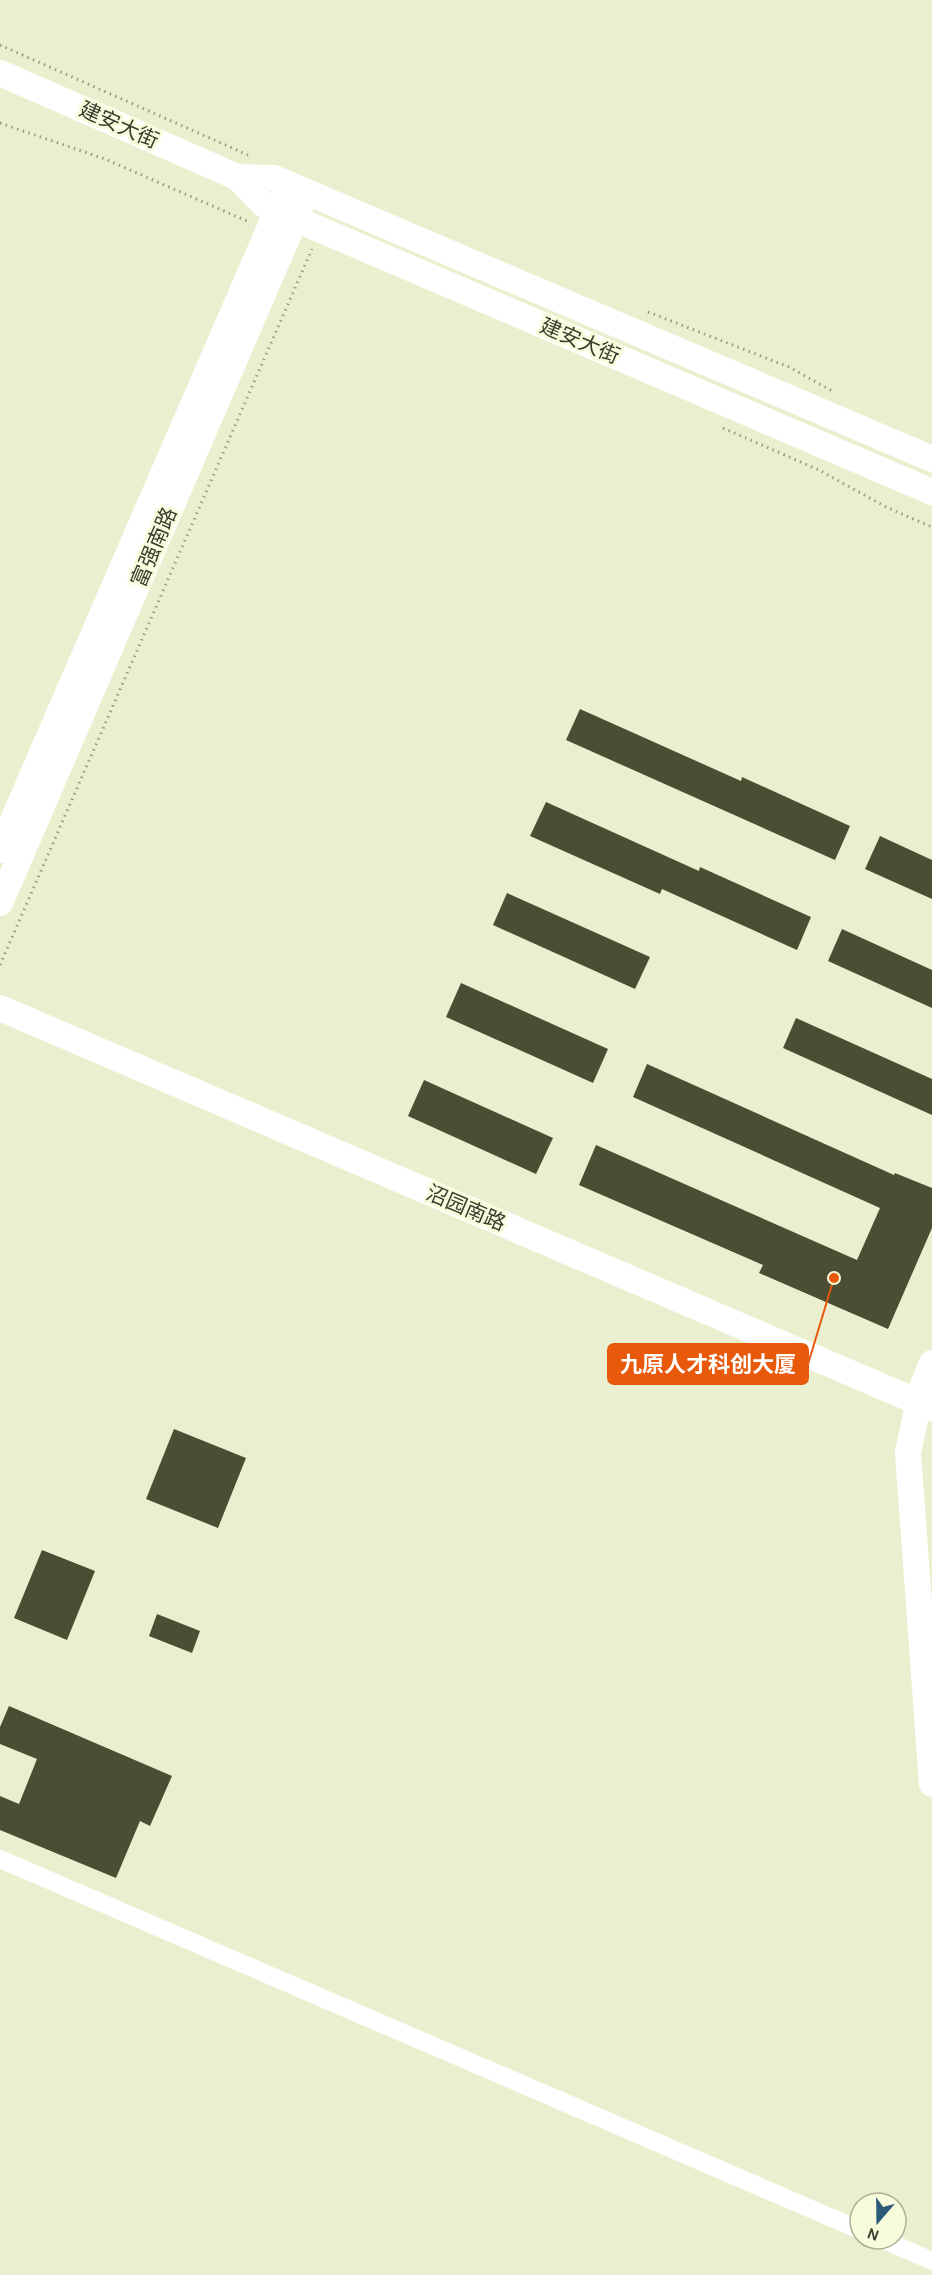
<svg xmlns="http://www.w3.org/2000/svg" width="932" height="2275" font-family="Karla,'Noto Sans SC',sans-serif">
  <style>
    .building { fill: #4c4e33 }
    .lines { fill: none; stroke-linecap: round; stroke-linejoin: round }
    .path { stroke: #999b84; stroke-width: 3; stroke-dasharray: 1.5 4.5; stroke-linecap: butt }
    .street { stroke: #fff; stroke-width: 18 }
    .secondary { stroke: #fff; stroke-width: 26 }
    .labels { text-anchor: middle; stroke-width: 6; stroke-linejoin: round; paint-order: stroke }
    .street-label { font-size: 21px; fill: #3b3c2f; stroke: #f9fcdc }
    .leader { fill: none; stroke: #e8590c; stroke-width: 2 }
    .callout-dot { fill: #e8590c; stroke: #f9fcdc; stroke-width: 2 }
    .callout { fill: #e8590c; stroke: #e8590c; stroke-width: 2 }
    .callout-label { font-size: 22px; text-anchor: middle; font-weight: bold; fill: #fff }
  </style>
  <rect width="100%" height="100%" fill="#ecefcf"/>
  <path class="building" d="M580 709 741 781 742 777 850 826 835 860 566 740Z
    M546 802 699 871 700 867 811 917 797 950 662 889 660 894 530 836Z
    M880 836 932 860V899L865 869Z
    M507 893 650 957 635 989 493 925Z
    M842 929 932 970V1008L828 961Z
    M461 983 608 1049 593 1083 446 1017Z
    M796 1018 932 1079V1115L783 1048Z
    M647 1064 894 1175 895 1173 932 1188V1228L888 1329 759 1273 763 1265 579 1185 596 1145 857 1260 880 1208 633 1097Z
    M424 1080 553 1138 536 1174 408 1116Z
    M174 1429 246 1458 218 1528 146 1499Z
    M42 1550 95 1571 67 1640 14 1618Z
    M157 1614 200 1631 192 1653 149 1636Z
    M9 1706 172 1776 150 1826 140 1821 116 1878 0 1830V1796L19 1804 37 1759 0 1744V1727Z"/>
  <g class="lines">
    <path class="path" d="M0 45 248 155
      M0 123 105 159 249 222
      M648 312 789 367 834 392
      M723 428 819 470 886 507 932 527
      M0 965 312 249"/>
    <path class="street" d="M0 1859 860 2230
      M882 2239 932 2261"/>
    <path class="secondary" d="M0 73 237 177 263 204 277 211 932 492
      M237 177 274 178 932 459
      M0 850 284 195
      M0 903 307 192
      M0 1008 932 1408
      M932 1363 921 1390 908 1453 932 1784"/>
  </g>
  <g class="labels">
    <g class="street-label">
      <text transform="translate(119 125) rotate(24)" y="7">建安大街</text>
      <text transform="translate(580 341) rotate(23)" y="7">建安大街</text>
      <text transform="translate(154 547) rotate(-67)" y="7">富强南路</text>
      <text transform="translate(466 1208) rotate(23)" y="7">沼园南路</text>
    </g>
  </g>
  <path class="leader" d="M834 1278L808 1364"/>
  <circle class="callout-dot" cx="834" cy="1278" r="6"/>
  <rect class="callout" x="608" y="1344" width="200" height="40" rx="6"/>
  <g class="callout-label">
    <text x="708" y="1372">九原人才科创大厦</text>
  </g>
  <g transform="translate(878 2221) rotate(200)"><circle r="28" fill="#f9fcdc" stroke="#adaf97" stroke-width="1.5"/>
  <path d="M0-4.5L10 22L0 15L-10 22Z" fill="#2c5c7a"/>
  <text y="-9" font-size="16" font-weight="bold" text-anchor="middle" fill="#3b3c2f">N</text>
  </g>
</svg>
